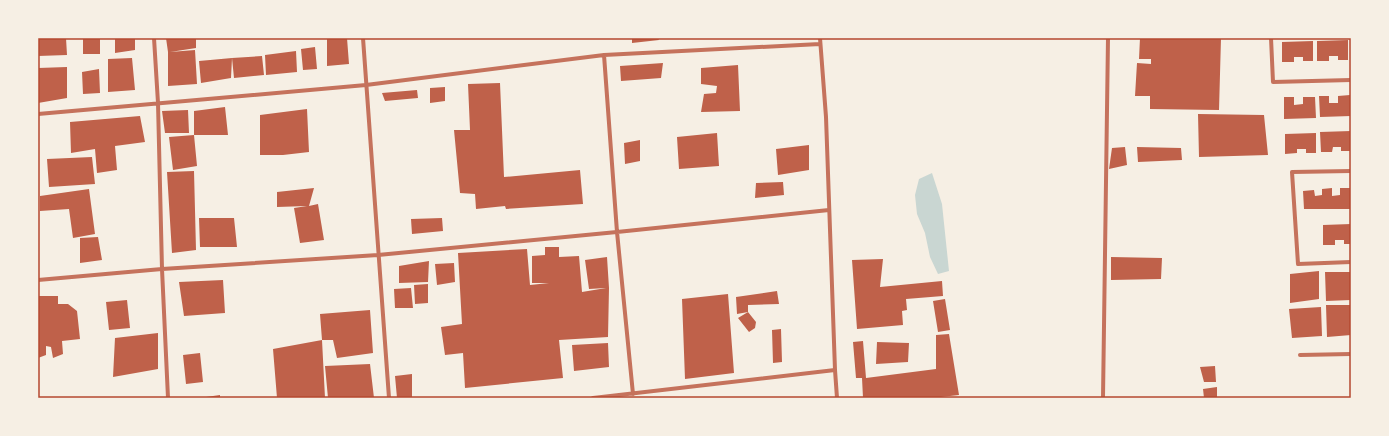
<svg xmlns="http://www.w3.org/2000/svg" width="1389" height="436" font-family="'PT Serif',serif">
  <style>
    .water { fill: #c9d6d2 }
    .building { fill: #bf614a }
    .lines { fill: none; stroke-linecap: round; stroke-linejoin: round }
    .minor { stroke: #c5725c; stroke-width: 4 }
    .neatline { fill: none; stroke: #b5482f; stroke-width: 1.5 }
  </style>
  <rect width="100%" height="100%" fill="#f6efe4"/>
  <path class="water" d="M932 173 942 204 949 271 938 274 930 257 925 233 917 214 915 195 919 179Z"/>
  <path class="building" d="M38 38H66L67 55 38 56Z
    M83 38H100V54H83Z
    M115 38H135V50L115 53Z
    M166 38H196V48L170 52 195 50 197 84 168 86V52Z
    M327 38H347L349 64 327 66Z
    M632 38H658L659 40 632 43Z
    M1140 38H1221L1219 110 1150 109V96H1135L1137 63 1151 64V59H1139Z
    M1348 40V60H1338V56H1329V61H1317V41Z
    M1313 41V61H1303V57H1294V62H1282V42Z
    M315 47 317 69 303 70 301 49Z
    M296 51 297 72 266 75 265 55Z
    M262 56 264 75 234 78 232 58Z
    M132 58 135 90 108 92V59Z
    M232 58 231 78 201 83 199 61Z
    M663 63 661 78 621 81 620 66Z
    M738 65 740 111 701 112 704 94 716 93 717 86 701 84V68Z
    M67 67V98L38 103V68Z
    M99 69 100 93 83 94 82 72Z
    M500 83 504 177 580 170 583 204 506 209 505 206 476 209 475 194 460 193 454 130H470L468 84Z
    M445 87V101L430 103V88Z
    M417 90 418 98 385 101 382 93Z
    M1350 95 1351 116 1320 117 1319 96H1329V103H1338V96Z
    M1284 97H1294V105L1303 104V97H1315L1316 118 1284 119Z
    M225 107 228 135H194V111Z
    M307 109 309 152 283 155H260V115Z
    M188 110 189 133H165L162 111Z
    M1198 114 1264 115 1268 155 1199 157Z
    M140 116 145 142 115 146 117 170 97 173 95 149 71 153 70 122Z
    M1351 131V151H1341V147H1333L1332 152H1321L1320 132Z
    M717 133 719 166 679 169 677 137Z
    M1316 133V153H1306V149H1297V153L1285 154V134Z
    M194 135 197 166 173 170 169 137Z
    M640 140V161L625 164 624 143Z
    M809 145V170L778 175 776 149Z
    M1125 147 1127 165 1109 169 1112 148Z
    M1137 147 1181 148 1182 160 1138 162Z
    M92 157 95 184 49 187 47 159Z
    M194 171 196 250 172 253 167 172Z
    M783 182 784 195 755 198 756 183Z
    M314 188 309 206 318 204 324 240 300 243 294 208 307 206 277 207V192Z
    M1332 188V196L1340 195V188H1351V209H1304L1303 191 1314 190 1315 196 1322 195V189Z
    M89 189 95 234 73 238 69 209 40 211V196Z
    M199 218H234L237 247H200Z
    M442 218 443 231 412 234 411 219Z
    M1351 224V244H1344V240H1335V245H1323V225Z
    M98 237 102 260 80 263V238Z
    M545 247H559V257L579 256 582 292 606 288 589 289 585 260 607 257 609 288 608 337 559 340 563 378 465 388 463 353 445 355 441 327 462 324 458 253 527 249 530 285 549 283H532V256L545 255Z
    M1111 257 1162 258 1161 279 1111 280Z
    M883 259 880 287 942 281 943 296 906 299 907 310 902 311 903 325 857 329 852 260Z
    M429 261 428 282 399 283V266Z
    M454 263 455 282 437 285 435 264Z
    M1319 271V299L1290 303V274Z
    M1325 272H1351V300L1326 301Z
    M223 280 225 313 184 316 179 282Z
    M428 284V303L415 304 414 285Z
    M411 288 413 308H395L394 289Z
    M777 291 779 304 748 305V312L737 314 736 297Z
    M728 294 734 373 685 379 682 299Z
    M38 296H58V304H68L77 311 80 339 62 341 63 354 53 358 51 347 46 346V355L38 358Z
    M945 299 950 330 938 332 933 301Z
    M127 300 130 328 109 330 106 302Z
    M1326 305H1351V335L1327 337Z
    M1321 307 1322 336 1292 338 1289 309Z
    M370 310 373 353 337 358 333 340H322L320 314Z
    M748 312 756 322 755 328 749 332 738 318Z
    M781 329 782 362 773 363 772 330Z
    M158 333V369L113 377 115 338Z
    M949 334 959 395 932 398H863L862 378H856L853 342 863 341 866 378 936 369V335Z
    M322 340 325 398H277L273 349Z
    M877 342 909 343 908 362 876 364Z
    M608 343 609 367 574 371 572 345Z
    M200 353 203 382 186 384 183 355Z
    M370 364 374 398H328L325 366Z
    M1215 366 1216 382H1204L1200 367Z
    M412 374V398H397L395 376Z
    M1217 387V398H1204L1203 389Z
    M220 395V398H206V397Z"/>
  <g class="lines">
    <path class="minor" d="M154 38 158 103 162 269 168 398
      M363 38 389 398
      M820 38 826 117 835 370 837 398
      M1271 38 1273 82 1351 80
      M604 55 617 232 633 394
      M38 114 366 85 604 55 820 44
      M1351 171 1292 172 1298 264 1351 262
      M38 280 162 269 378 255 617 232 829 210
      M1300 355 1351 354
      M593 398 835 370
      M1103 398 1108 38"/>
  </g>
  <rect width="1389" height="436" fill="none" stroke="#f6efe4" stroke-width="78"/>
  <rect x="39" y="39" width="1311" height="358" class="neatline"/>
</svg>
